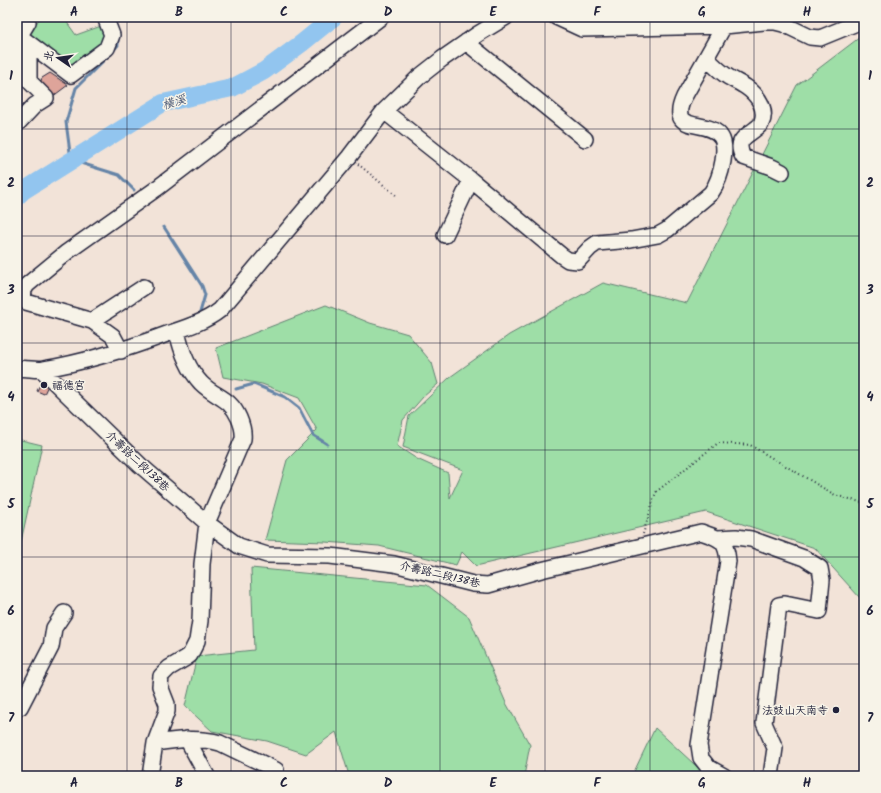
<svg xmlns="http://www.w3.org/2000/svg" width="881" height="793" font-family="Kalam,'LXGW WenKai TC',sans-serif">
  <style>
    .green { fill: #9edea7; stroke: #608071 }
    .lines { fill: none; stroke-linecap: round; stroke-linejoin: round }
    .stream { stroke: #6584a7; stroke-width: 3 }
    .river { stroke: #92c5ef; stroke-width: 18 }
    .building { fill: #dea49a; stroke: #22223b }
    .minor-casing { stroke: #22223b; stroke-width: 18 }
    .path { stroke: #22223b; stroke-width: 2; stroke-dasharray: 1 3; stroke-linecap: butt }
    .minor { stroke: #f7f3e8; stroke-width: 15 }
    .grid { fill: none; stroke: #22223b; stroke-width: 1; stroke-opacity: 0.55 }
    .poi-dot { fill: #22223b; stroke: #f7f3e8; stroke-width: 1.5 }
    .labels { text-anchor: middle; stroke-width: 3; stroke-linejoin: round; paint-order: stroke }
    .poi-label { font-size: 11px; fill: #22223b; stroke: #f7f3e8; text-anchor: start }
    .street-label { font-size: 11px; fill: #22223b; stroke: #f7f3e8 }
    .water-label { font-size: 12px; font-style: italic; fill: #445371; stroke: #f7f3e8 }
    .neatline { fill: none; stroke: #22223b; stroke-width: 1.5 }
    .grid-label { font-size: 13px; text-anchor: middle; font-weight: bold; fill: #22223b }
  </style>
  <rect width="100%" height="100%" fill="#f2e3d8"/>
  <filter id="ink" filterUnits="userSpaceOnUse"><feTurbulence type="fractalNoise" baseFrequency=".025" numOctaves="2"/><feDisplacementMap in="SourceGraphic" scale="8" xChannelSelector="R" yChannelSelector="G"/><feConvolveMatrix kernelMatrix="1 2 1 2 8 2 1 2 1" color-interpolation-filters="sRGB"/></filter>
  <g filter="url(#ink)">
    <path class="green" d="M41 17H63L76 35 104 25 106 38 103 46 70 71 25 31 31 23 35 25Z
      M864 34V597L860 598 815 548 706 512 476 566 462 552 456 565 379 546 325 542 265 540 287 460 317 430 299 398 262 384 223 377 216 348 326 305 370 323 408 334 432 363 438 384 423 397 403 420 397 446 417 459 448 473 450 498 463 470 403 447 409 416 450 377 509 335 603 283 687 303 797 85Z
      M17 439 42 445 19 551 17 552Z
      M251 568 427 585 469 617 506 703 530 745 524 776H353L348 772 336 732 306 754 267 741 212 731 185 706 197 656 254 650Z
      M655 728 707 776H632Z"/>
    <g class="lines">
      <path class="stream" d="M114 17 116 27
        M118 38V45L113 51 76 88 66 122 71 160 119 175 134 190
        M164 227 202 286 205 295 199 316
        M236 389 254 384 285 397 299 408 313 435 327 444"/>
      <path class="river" d="M17 197 23 191 163 103 232 88 264 71 302 43 334 17"/>
    </g>
    <path class="building" d="M50 73 68 85 52 97 39 86 42 78Z
      M44 376 51 379 44 394 37 391Z"/>
    <g class="lines">
      <defs>
        <path id="minor" d="M20 17 28 22 22 32V38L71 75 107 48 112 35 105 17
          M556 17 582 29 724 26 764 22H775L783 24 810 37 820 38 864 20
          M466 42 585 139
          M706 58C713 64 719 71 727 76 733 80 740 83 746 87 758 95 768 110 761 124 750 136 733 137 743 157L772 167 782 172
          M384 111 471 180 562 256 568 260 578 261 590 248 597 243 631 240 658 235 667 230 711 193C718 183 721 173 723 161 724 154 725 143 721 137 709 117 666 136 684 97L724 26
          M17 124 35 105 46 98 29 81V56L23 49 22 41
          M445 235 471 180
          M92 321 144 287
          M121 351 113 336 92 321 26 302 23 299 24 290 27 285 67 252 156 189 381 17
          M17 369C26 367 35 371 44 369 86 362 127 349 167 334 185 328 205 322 220 310L349 157 384 111 419 77 442 59 478 34 506 17
          M42 370 140 465 207 523 239 546 267 555 330 556 394 564 473 584 488 585 541 570 701 532C720 539 726 539 728 561L699 745 701 758 708 767 724 776
          M718 538 736 537 751 539 804 558 820 568 822 580 819 611 785 604 779 605 764 723 775 748 771 776
          M17 708 20 707 51 647 54 628 64 613
          M187 739 207 776
          M155 743C177 740 198 737 220 743L276 770
          M150 776 155 743 167 711V704L160 686 161 676 169 668 186 658 190 655 197 641 200 621 202 564 207 523 243 439C244 431 242 425 239 418 230 397 216 398 201 383 187 368 181 350 177 331"/>
      </defs>
      <use href="#minor" class="minor-casing"/>
      <path class="path" d="M358 164 397 196
        M643 534 656 492 718 443 750 445 835 495 864 503"/>
      <use href="#minor" class="minor"/>
    </g>
  </g>
  <path class="grid" d="M127 17V776M231 17V776M336 17V776M440 17V776M545 17V776M650 17V776M754 17V776M17 129H864M17 236H864M17 343H864M17 450H864M17 557H864M17 664H864"/>
  <g class="poi-dot">
    <circle cx="44" cy="385" r="4"/>
    <circle cx="836" cy="710" r="4"/>
  </g>
  <g class="labels">
    <g class="poi-label">
      <text x="52" y="389">福德宮</text>
      <text x="828" y="714" text-anchor="end">法鼓山天南寺</text>
    </g>
    <g class="street-label">
      <text transform="translate(138 461) rotate(43)" y="4">介壽路二段138巷</text>
      <text transform="translate(440 574) rotate(13)" y="4">介壽路二段138巷</text>
    </g>
    <g class="water-label">
      <text transform="translate(174 102) rotate(-16)" y="4">橫溪</text>
    </g>
  </g>
  <rect width="881" height="793" fill="none" stroke="#f7f3e8" stroke-width="44"/>
  <g transform="translate(58 58) rotate(283)" stroke="#f7f3e8" stroke-width="3" paint-order="stroke">
  <path d="M0-3L7 15L0 10L-7 15Z" fill="#22223b"/>
  <text y="-6" font-size="11" font-weight="bold" text-anchor="middle" fill="#22223b">北</text>
  </g>
  <rect x="22" y="22" width="837" height="749" class="neatline"/>
  <g class="grid-label">
    <text x="74" y="16">A</text>
    <text x="179" y="16">B</text>
    <text x="284" y="16">C</text>
    <text x="388" y="16">D</text>
    <text x="493" y="16">E</text>
    <text x="597" y="16">F</text>
    <text x="702" y="16">G</text>
    <text x="807" y="16">H</text>
    <text x="11" y="80">1</text>
    <text x="870" y="80">1</text>
    <text x="11" y="187">2</text>
    <text x="870" y="187">2</text>
    <text x="11" y="294">3</text>
    <text x="870" y="294">3</text>
    <text x="11" y="401">4</text>
    <text x="870" y="401">4</text>
    <text x="11" y="508">5</text>
    <text x="870" y="508">5</text>
    <text x="11" y="615">6</text>
    <text x="870" y="615">6</text>
    <text x="11" y="722">7</text>
    <text x="870" y="722">7</text>
    <text x="74" y="787">A</text>
    <text x="179" y="787">B</text>
    <text x="284" y="787">C</text>
    <text x="388" y="787">D</text>
    <text x="493" y="787">E</text>
    <text x="597" y="787">F</text>
    <text x="702" y="787">G</text>
    <text x="807" y="787">H</text>
  </g>
</svg>
